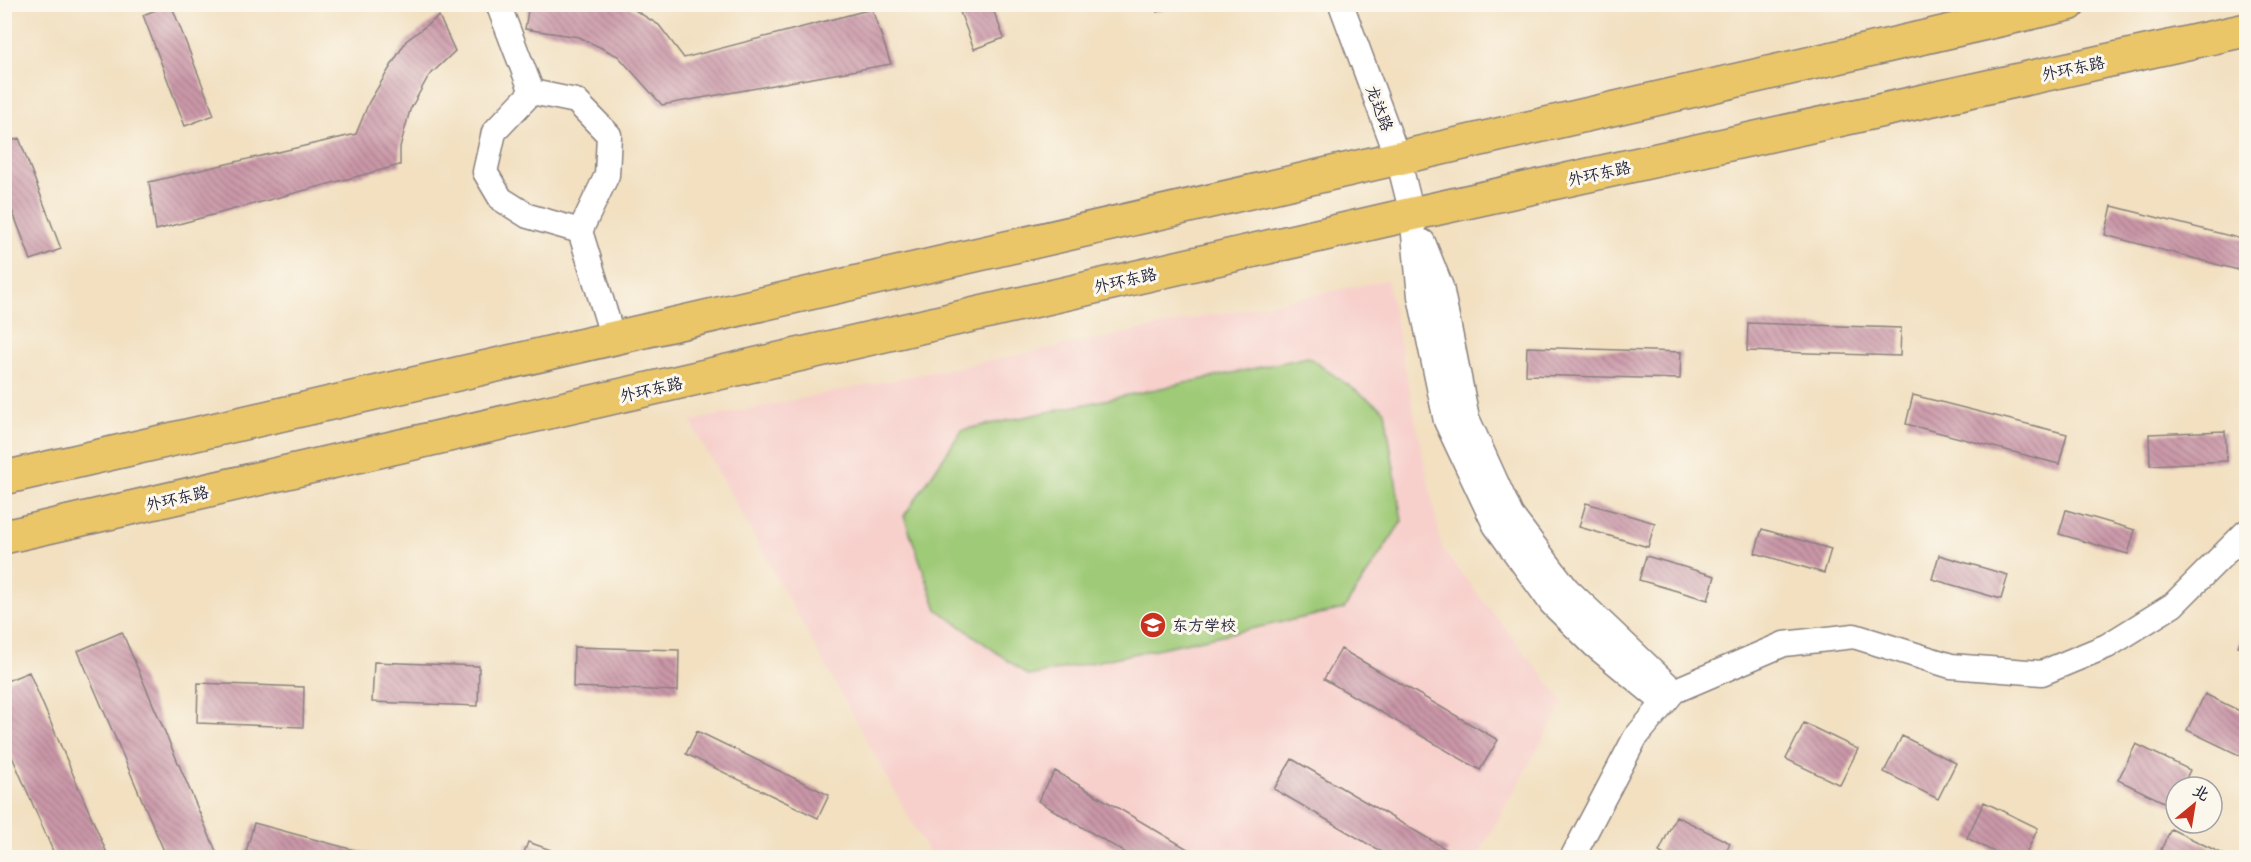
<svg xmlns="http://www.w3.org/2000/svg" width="2251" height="862" font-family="Mali,'LXGW WenKai TC',sans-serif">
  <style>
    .built { fill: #f7d0cc }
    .garden { fill: #9fca77; stroke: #607659; stroke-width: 1.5 }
    .building { fill: url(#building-back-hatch) }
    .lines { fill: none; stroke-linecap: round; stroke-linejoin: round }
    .minor-casing { stroke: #8a817e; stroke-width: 27 }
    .highway-casing { stroke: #8a817e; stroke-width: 36 }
    .minor { stroke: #fff; stroke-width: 24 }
    .highway { stroke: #eac669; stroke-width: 33 }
    .labels { text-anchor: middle; stroke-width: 6; stroke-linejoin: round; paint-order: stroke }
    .street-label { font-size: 16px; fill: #22223b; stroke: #fbf7ec }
    .poi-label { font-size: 16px; fill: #22223b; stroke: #fbf7ec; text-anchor: start }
  </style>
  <defs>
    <pattern id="building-back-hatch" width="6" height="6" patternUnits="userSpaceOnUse" patternTransform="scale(1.5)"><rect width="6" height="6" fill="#ca97a8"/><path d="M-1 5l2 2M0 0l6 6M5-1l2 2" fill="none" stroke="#a47b8a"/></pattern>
  </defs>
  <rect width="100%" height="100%" fill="#fbf7ec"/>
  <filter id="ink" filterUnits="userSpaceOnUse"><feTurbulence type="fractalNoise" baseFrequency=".0167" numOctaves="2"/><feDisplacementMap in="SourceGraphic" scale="12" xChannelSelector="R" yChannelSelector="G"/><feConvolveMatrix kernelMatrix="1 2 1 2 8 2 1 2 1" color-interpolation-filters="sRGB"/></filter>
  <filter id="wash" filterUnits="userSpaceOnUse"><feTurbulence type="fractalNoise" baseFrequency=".008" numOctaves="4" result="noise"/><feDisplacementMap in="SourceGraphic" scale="24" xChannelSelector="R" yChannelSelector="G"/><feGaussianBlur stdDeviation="1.35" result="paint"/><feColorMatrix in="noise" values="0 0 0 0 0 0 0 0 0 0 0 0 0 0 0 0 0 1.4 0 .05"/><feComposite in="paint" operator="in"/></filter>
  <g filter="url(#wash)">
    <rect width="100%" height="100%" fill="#f2e0c1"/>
    <path class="built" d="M1387 280 1442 549 1564 702 1477 857H931L690 421Z"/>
    <path class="garden" d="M1308 357 1385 411 1402 521 1344 609 1029 676 937 609 904 516 962 430Z"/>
    <g id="blocks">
      <path class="building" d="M171 4 214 115 185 126 143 15Z
        M529 4H625L659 25 684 58 872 9 891 64 662 105 618 56 579 37 525 29Z
        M957 4H991L1004 38 974 49Z
        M1155 4H1176V5L1157 12Z
        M439 16 455 51 428 77 410 110 400 147V165L156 230 149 182 356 134 369 102 406 41Z
        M19 138 61 249 31 260 4 189V144Z
        M2112 206 2246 240V272L2105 235Z
        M1748 323 1901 328 1900 356 1747 351Z
        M1527 347 1681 352 1680 379 1526 375Z
        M1913 395 2067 434 2059 464 1906 424Z
        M2225 431 2227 461 2150 465 2149 434Z
        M1586 503 1655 523 1648 547 1579 527Z
        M2066 510 2135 530 2128 554 2059 534Z
        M1762 529 1831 549 1824 573 1755 553Z
        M1939 555 2008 575 2001 599 1932 579Z
        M1646 556 1715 576 1708 600 1639 580Z
        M2246 629V650L2238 646Z
        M122 632 219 858H167L78 651Z
        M574 647 679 650 678 691 573 687Z
        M1341 649 1498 740 1480 770 1324 679Z
        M374 662 479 666 478 706 372 702Z
        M29 672 109 858H56L4 738V682Z
        M198 683 304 687 303 727 197 723Z
        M2205 694 2246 714V745L2241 756 2187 730Z
        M1804 723 1858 749 1840 785 1786 759Z
        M697 731 829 795 818 818 686 754Z
        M1902 736 1956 763 1938 799 1884 772Z
        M2136 744 2190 770 2182 787H2176V799L2172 806 2118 780Z
        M1292 759 1448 850 1444 858H1392L1274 789Z
        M1055 771 1203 858H1134L1038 801Z
        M1984 802 2038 828 2024 858H2006L1967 838Z
        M1676 816 1730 843 1723 858H1669L1659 852Z
        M254 823 380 857V858L245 856Z
        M2171 829 2225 855 2224 858H2157Z
        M528 842 571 857V858H522Z"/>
    </g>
  </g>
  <g filter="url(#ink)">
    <use href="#blocks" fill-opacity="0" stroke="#8a817e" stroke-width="1.5"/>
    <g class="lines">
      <defs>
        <path id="minor" d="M498 4 532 92
          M1341 4 1398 158 1412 214 1420 296 1446 421 1495 525 1552 604 1594 645 1663 702
          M532 92 576 101 609 135 607 175 580 231 528 216 501 199 485 172 494 132Z
          M580 231 613 338
          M1423 242 1441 287 1467 418 1511 515 1567 589 1674 691
          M1572 858 1635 738 1674 691 1784 644 1854 636 1951 666 2042 673 2107 646 2173 605 2246 532"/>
        <path id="highway" d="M4 478 2069 4
          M4 537 1412 214 2246 30"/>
      </defs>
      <use href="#minor" class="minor-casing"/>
      <use href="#highway" class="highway-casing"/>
      <use href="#minor" class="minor"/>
      <use href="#highway" class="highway"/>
    </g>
  </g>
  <defs>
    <symbol id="school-disc" viewBox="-11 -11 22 22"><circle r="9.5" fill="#c8321e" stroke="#fbf7ec"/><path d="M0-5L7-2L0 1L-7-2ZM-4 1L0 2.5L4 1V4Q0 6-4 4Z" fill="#fff"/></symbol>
  </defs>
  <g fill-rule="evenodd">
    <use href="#school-disc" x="1138" y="610" width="30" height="30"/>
  </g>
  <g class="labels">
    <g class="street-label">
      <text transform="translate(2073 68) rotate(-12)" y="6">外环东路</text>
      <text transform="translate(1380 108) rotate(69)" y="6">龙达路</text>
      <text transform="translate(1599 173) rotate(-12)" y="6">外环东路</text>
      <text transform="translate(1125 280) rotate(-13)" y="6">外环东路</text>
      <text transform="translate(651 389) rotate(-13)" y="6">外环东路</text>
      <text transform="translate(177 498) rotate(-13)" y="6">外环东路</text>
    </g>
    <g class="poi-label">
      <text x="1172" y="631">东方学校</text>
    </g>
  </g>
  <rect width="2251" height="862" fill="none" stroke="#fbf7ec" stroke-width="24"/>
  <g transform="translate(2194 805) rotate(30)"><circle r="28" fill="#fbf7ec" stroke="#a4a2a5" stroke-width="1.5"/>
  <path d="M0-4.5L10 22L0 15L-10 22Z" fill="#c8321e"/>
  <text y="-9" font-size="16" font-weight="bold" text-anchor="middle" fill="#22223b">北</text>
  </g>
</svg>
